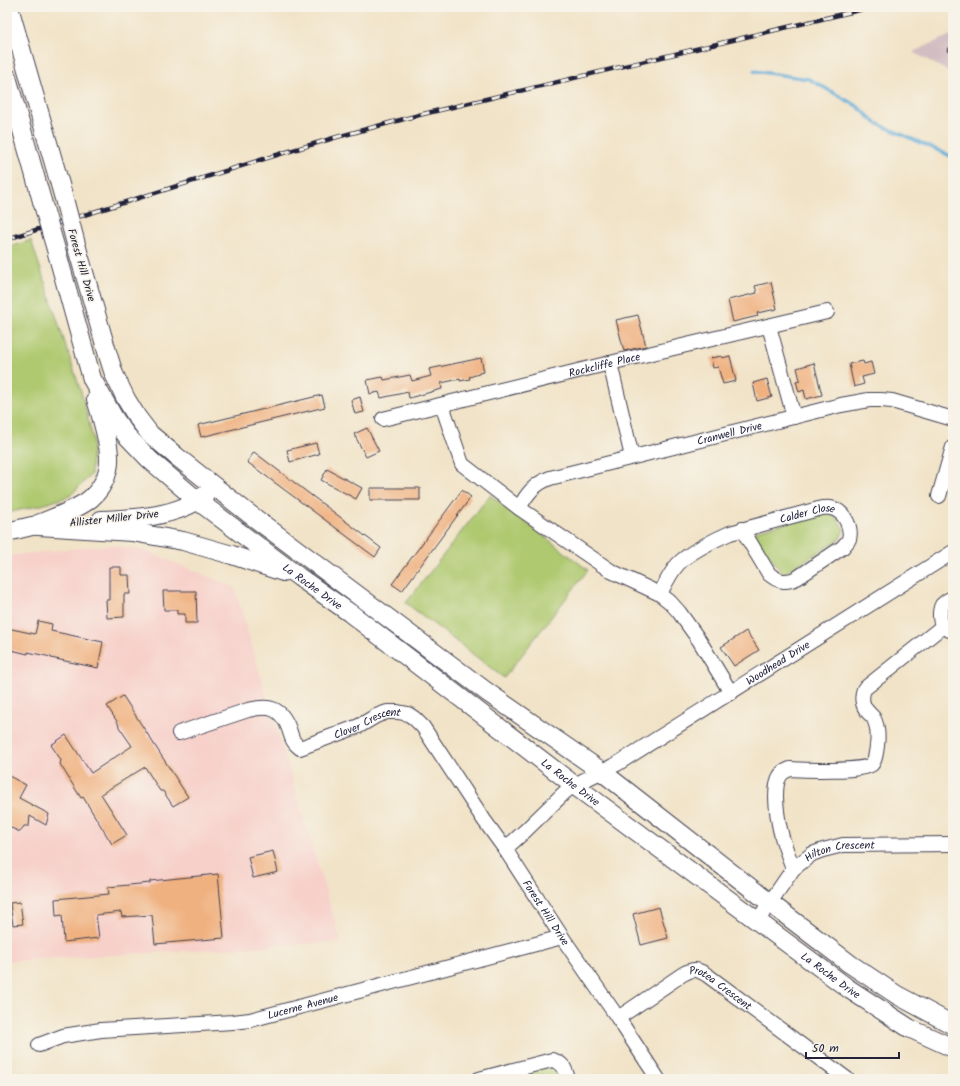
<svg xmlns="http://www.w3.org/2000/svg" width="960" height="1086" font-family="Kalam,sans-serif">
  <style>
    .built { fill: #f7d0ca }
    .industrial { fill: #d2bec2 }
    .green { fill: #afc970; stroke: #687656 }
    .lines { fill: none; stroke-linecap: round; stroke-linejoin: round }
    .stream { stroke: #60abd9; stroke-width: 3.5 }
    .building { fill: #f0b180 }
    .minor-casing { stroke: #413f50; stroke-width: 16 }
    .tertiary-casing { stroke: #413f50; stroke-width: 20 }
    .minor { stroke: #fff; stroke-width: 14 }
    .tertiary { stroke: #fff; stroke-width: 18 }
    .rail-casing { stroke: #22223b; stroke-width: 4.5 }
    .rail { stroke: #f7f3e8; stroke-width: 3; stroke-dasharray: 9; stroke-linecap: butt }
    .tertiary-bridge-casing { stroke: #413f50; stroke-width: 20; stroke-linecap: butt }
    .tertiary-bridge { stroke: #fff; stroke-width: 18 }
    .labels { text-anchor: middle; stroke-width: 3; stroke-linejoin: round; paint-order: stroke }
    .street-label { font-size: 11px; fill: #22223b; stroke: #f7f3e8 }
  </style>
  <rect width="100%" height="100%" fill="#f7f3e8"/>
  <filter id="ink" filterUnits="userSpaceOnUse"><feTurbulence type="fractalNoise" baseFrequency=".025" numOctaves="2"/><feDisplacementMap in="SourceGraphic" scale="8" xChannelSelector="R" yChannelSelector="G"/><feConvolveMatrix kernelMatrix="1 2 1 2 8 2 1 2 1" color-interpolation-filters="sRGB"/></filter>
  <filter id="wash" filterUnits="userSpaceOnUse"><feTurbulence type="fractalNoise" baseFrequency=".012" numOctaves="4" result="noise"/><feDisplacementMap in="SourceGraphic" scale="16" xChannelSelector="R" yChannelSelector="G"/><feGaussianBlur stdDeviation="0.9" result="paint"/><feColorMatrix in="noise" values="0 0 0 0 0 0 0 0 0 0 0 0 0 0 0 0 0 1.4 0 .05"/><feComposite in="paint" operator="in"/></filter>
  <g filter="url(#wash)">
    <rect width="100%" height="100%" fill="#f1e3c7"/>
    <path class="built" d="M108 545 146 551 234 587 341 942 7 961V556Z"/>
    <path class="industrial" d="M953 34V74L913 52Z"/>
    <path class="green" d="M31 240 82 395 93 439 91 475 70 496 42 505 7 513V248Z
      M490 495 588 570 504 678 406 603Z
      M832 511 844 529 840 539 783 574 752 532Z
      M552 1064 561 1079H488Z"/>
    <g class="lines">
      <path class="stream" d="M754 71 809 79 857 106 876 123 953 157"/>
    </g>
    <g id="blocks">
      <path class="building" d="M771 282 777 309 757 313 758 316 733 322 728 300 757 293 755 286Z
        M638 315 646 346 624 351 616 320Z
        M722 356V358L730 356 736 381 723 384 718 367 713 368 711 358Z
        M481 358 484 372 479 373V374L469 377 470 379 460 381V379L441 383 442 389 409 398 408 392 381 398 379 392 370 394 367 380 383 377 384 380 410 375 412 381 431 376 429 369Z
        M863 361 864 364 871 362 874 374 862 377 864 384 854 387 849 364Z
        M814 363 822 395 806 399 804 390 799 392 796 381 800 380 797 368Z
        M767 379 772 397 757 401 753 383Z
        M322 395 325 407 201 437 198 425Z
        M360 397 364 412 355 414 351 400Z
        M367 428 379 451 366 457 354 434Z
        M316 443 319 454 290 462 287 450Z
        M254 452 381 548 375 557 247 462Z
        M327 469 362 488 356 499 321 480Z
        M370 488H420V500H370Z
        M462 490 471 497 402 591 392 584Z
        M109 567H121V575H129L130 594H124V617L107 618 106 600H109Z
        M163 591H196L197 623H185V614H177V610H164Z
        M38 621 52 624 51 631 103 642 98 668 51 658V657L28 652V654L7 649V628L35 634Z
        M746 631 759 650 734 666 721 647Z
        M123 696 188 797 173 806 163 791H160L145 767 101 794 127 835 112 844 83 797 81 798 60 764 61 760 51 745 66 735 91 773 132 746 119 727 118 723 107 706Z
        M7 775 26 785 19 798 49 814 46 825 30 816 29 826H24L20 832 7 826Z
        M273 851 278 872 253 878 248 857Z
        M218 874 224 938 155 944 152 915 122 917 121 912 96 915 99 938 64 942 62 915 56 916 55 899 109 894 108 887 150 883V881Z
        M20 902 23 924 13 925 10 903Z
        M659 907 668 938 641 945 633 914Z"/>
    </g>
  </g>
  <g filter="url(#ink)">
    <use href="#blocks" fill-opacity="0" stroke="#413f50" stroke-width="1"/>
    <g class="lines">
      <defs>
        <g id="minor">
          <path d="M769 326 794 417"/>
          <path d="M610 363 632 457"/>
          <path d="M442 405 462 464 519 508 611 571 660 594 670 602 679 612 699 640 731 693"/>
          <path id="s1" d="M383 419 610 363 827 312"/>
          <path d="M939 496 953 447"/>
          <path id="s2" d="M519 508C527 494 534 484 550 478L841 405 869 400H881L892 401 953 419"/>
          <path id="s3" d="M660 594C665 584 670 573 678 564 688 553 716 539 730 533L822 508C826 508 830 507 834 509 845 513 852 528 849 539 848 542 845 544 843 547L797 578C786 583 779 582 769 574L742 529"/>
          <path d="M953 598C949 599 945 602 942 605 939 611 939 623 944 627 946 629 950 630 953 631"/>
          <path id="s4" d="M179 733 248 710C269 705 281 707 289 729 292 738 292 742 300 748L359 726 376 716 387 712H398L408 714 414 718 423 727 484 820 505 849 562 937 618 1018 658 1079"/>
          <path id="s5" d="M505 849 525 831 565 792 574 785 617 764 953 552"/>
          <path d="M793 869C790 859 785 848 782 837 778 823 772 788 780 776 782 772 786 771 790 769 804 770 864 772 872 764 876 759 876 752 877 746 878 738 878 727 874 719 873 716 870 715 868 712 862 706 861 697 864 689L943 626"/>
          <path id="s6" d="M758 920 793 869 812 854 823 850 843 845 953 844"/>
          <path id="s7" d="M618 1018 683 974C694 968 697 969 707 975L847 1079"/>
          <path id="s8" d="M39 1045 63 1036 101 1030 233 1022 250 1020 562 937"/>
          <path d="M479 1079 552 1060C564 1063 565 1069 568 1079"/>
        </g>
        <g id="tertiary">
          <path d="M9 7 63 195"/>
          <path d="M7 77 42 201"/>
          <path d="M77 248 108 355 114 374 126 399 137 417 150 434 176 456 248 513 487 692 601 771 770 903 850 964 897 995 953 1025"/>
          <path id="s9" d="M57 253 92 379 114 418 126 435 150 460 198 501 299 577 350 613 574 785 849 989 909 1028 953 1048"/>
          <path d="M101 520C134 519 178 517 205 495"/>
          <path d="M38 524C54 518 72 511 86 502 101 492 110 474 109 457 109 440 101 416 96 399"/>
          <path d="M39 526 132 532 183 541 232 555 283 572"/>
          <path d="M7 532 32 526 50 525"/>
        </g>
      </defs>
      <use href="#minor" class="minor-casing"/>
      <use href="#tertiary" class="tertiary-casing"/>
      <use href="#minor" class="minor"/>
      <use href="#tertiary" class="tertiary"/>
      <defs>
        <path id="rail" d="M949 50 953 49
          M7 239 280 154 337 137 419 115 872 7"/>
      </defs>
      <use href="#rail" class="rail-casing"/>
      <use href="#rail" class="rail"/>
      <defs>
        <path id="tertiary-bridge" d="M63 195 77 248
          M42 201 57 253"/>
      </defs>
      <use href="#tertiary-bridge" class="tertiary-bridge-casing"/>
      <use href="#tertiary-bridge" class="tertiary-bridge"/>
    </g>
  </g>
  <g class="labels">
    <g class="street-label">
      <text transform="translate(82 265) rotate(74)" y="4">Forest Hill Drive</text>
      <text dy="4" stroke="none"><textPath href="#s1" startOffset="228">Rockcliffe Place</textPath></text>
      <text dy="4" stroke="none"><textPath href="#s2" startOffset="229">Cranwell Drive</textPath></text>
      <text dy="4" stroke="none"><textPath href="#s3" startOffset="176">Calder Close</textPath></text>
      <text transform="translate(114 518) rotate(-6)" y="4">Allister Miller Drive</text>
      <text dy="4" stroke="none"><textPath href="#s9" startOffset="437">La Roche Drive</textPath></text>
      <text dy="4" stroke="none"><textPath href="#s5" startOffset="332">Woodhead Drive</textPath></text>
      <text dy="4" stroke="none"><textPath href="#s4" startOffset="219">Clover Crescent</textPath></text>
      <text dy="4" stroke="none"><textPath href="#s9" startOffset="761">La Roche Drive</textPath></text>
      <text dy="4" stroke="none"><textPath href="#s6" startOffset="114">Hilton Crescent</textPath></text>
      <text dy="4" stroke="none"><textPath href="#s4" startOffset="505">Forest Hill Drive</textPath></text>
      <text dy="4" stroke="none"><textPath href="#s9" startOffset="1085">La Roche Drive</textPath></text>
      <text dy="4" stroke="none"><textPath href="#s7" startOffset="122">Protea Crescent</textPath></text>
      <text dy="4" stroke="none"><textPath href="#s8" startOffset="268">Lucerne Avenue</textPath></text>
    </g>
  </g>
  <rect width="960" height="1086" fill="none" stroke="#f7f3e8" stroke-width="24"/>
  <path d="M806 1052v6h93v-6" fill="none" stroke="#22223b" stroke-width="2"/>
  <text x="812" y="1052" font-size="12" fill="#22223b" stroke="#f7f3e8" stroke-width="3" paint-order="stroke">50 m</text>
</svg>
